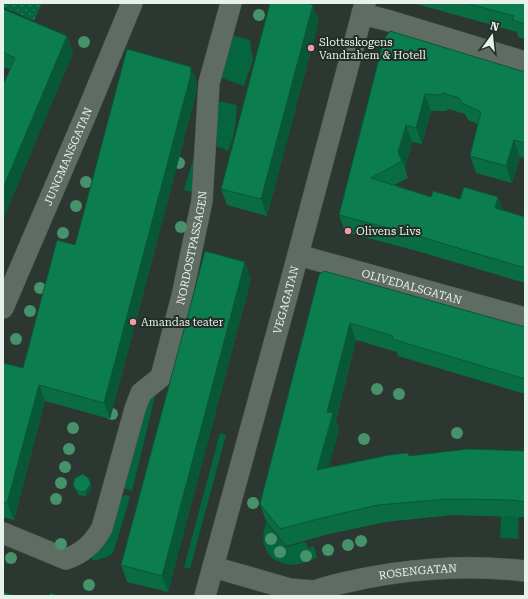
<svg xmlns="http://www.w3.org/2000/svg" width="528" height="599" font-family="'Roboto Serif',serif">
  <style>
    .grass { fill: #04653e }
    .park { fill: url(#park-dots) }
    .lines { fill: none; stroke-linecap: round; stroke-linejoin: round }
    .minor-casing { stroke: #4b564f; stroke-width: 22 }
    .minor { stroke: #5e6c64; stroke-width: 21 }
    .tree { fill: #46926b }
    .wall { fill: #0a6c43 }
    .shaded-wall { fill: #085837 }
    .building { fill: #0c7d4e; stroke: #085837 }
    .poi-dot { fill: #f49aa4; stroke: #212d26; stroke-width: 1.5 }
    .labels { text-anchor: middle; stroke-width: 4; stroke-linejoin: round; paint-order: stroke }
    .poi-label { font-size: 11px; fill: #e9f1ec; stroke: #212d26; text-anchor: start }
    .street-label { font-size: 11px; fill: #e9f1ec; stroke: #212d26 }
  </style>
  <defs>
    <pattern id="park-dots" width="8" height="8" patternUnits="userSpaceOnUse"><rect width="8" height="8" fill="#04653e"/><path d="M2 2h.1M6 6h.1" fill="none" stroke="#297c5a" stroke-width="1.8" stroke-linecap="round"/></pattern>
  </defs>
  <rect width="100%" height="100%" fill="#2b3730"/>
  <path class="grass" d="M232 35 250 40 253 60 244 86 222 78Z
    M218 101 237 105C236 121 235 137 228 151L216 146Z
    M198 143 195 193 184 190Z
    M156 392 132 491 123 488 144 402Z
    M220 433 226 435 190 569 184 567Z
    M125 495 129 496 130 498 113 553 107 557 93 561 91 557 122 497Z
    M501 516 519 517 518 539 500 538Z
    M266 522 286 547 304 542 306 543 308 548 314 546 317 557C312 560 305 563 299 564 285 567 267 560 264 544 262 537 264 529 266 522Z"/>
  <path class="park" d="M3 3H42L34 21 3 7Z"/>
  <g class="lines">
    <defs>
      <g id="minor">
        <path d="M362 14 390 21 525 62"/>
        <path id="s1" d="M298 255 525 318"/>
        <path id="s2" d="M3 308 87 112 132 3"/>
        <path id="s3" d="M3 533 66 559C83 553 93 544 102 528L135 409 141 393 161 377 182 296 202 201 209 83 231 3"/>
        <path d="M213 567 290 589 313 591"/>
        <path id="s4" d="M205 596 287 296 365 3"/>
        <path id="s5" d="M303 596C316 590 329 586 343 583 400 569 467 564 525 571"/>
      </g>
    </defs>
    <use href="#minor" class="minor-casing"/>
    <use href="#minor" class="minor"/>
  </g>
  <g class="tree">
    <circle cx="259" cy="15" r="6"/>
    <circle cx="84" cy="42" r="6"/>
    <circle cx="179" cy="163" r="6"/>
    <circle cx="86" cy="182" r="6"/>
    <circle cx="76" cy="206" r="6"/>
    <circle cx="181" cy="227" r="6"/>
    <circle cx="63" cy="233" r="6"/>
    <circle cx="40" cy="288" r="6"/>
    <circle cx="30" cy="311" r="6"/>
    <circle cx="16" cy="339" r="6"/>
    <circle cx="377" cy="389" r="6"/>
    <circle cx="399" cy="394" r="6"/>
    <circle cx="112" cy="414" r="6"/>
    <circle cx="73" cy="428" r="6"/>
    <circle cx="457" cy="433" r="6"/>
    <circle cx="364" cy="439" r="6"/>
    <circle cx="69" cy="449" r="6"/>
    <circle cx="65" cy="467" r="6"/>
    <circle cx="61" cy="483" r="6"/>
    <circle cx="56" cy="499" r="6"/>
    <circle cx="253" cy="503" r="6"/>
    <circle cx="271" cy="539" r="6"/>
    <circle cx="361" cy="541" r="6"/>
    <circle cx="61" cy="544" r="6"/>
    <circle cx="348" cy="545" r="6"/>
    <circle cx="328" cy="550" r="6"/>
    <circle cx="280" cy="552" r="6"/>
    <circle cx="306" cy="556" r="6"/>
    <circle cx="11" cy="558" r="6"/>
    <circle cx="89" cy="585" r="6"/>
  </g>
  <path class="wall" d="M413 3H525V39L518 37 517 32Z
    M3 9 67 36 73 53 3 219V85L10 69 3 67Z
    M319 21 267 216 227 205 221 189Z
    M384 39 525 72V158L520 157 512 183 476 173 470 156 478 124 468 120 465 114 449 109 446 111H431L422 144 412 142 405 168 408 178 394 185 431 197 460 199 498 197 503 210 525 217V283L417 251 345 232 339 215Z
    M191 67 197 83 196 94 110 419 45 401 14 520 3 517V363L23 368Z
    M319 275 525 327V394L398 356 397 352 356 340 336 421 339 430 328 467 408 453 409 456 525 451V517H519L453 515 385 522 329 534 286 546 266 521 260 504Z
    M251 279 168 592 127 582 121 565Z
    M89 479 92 488 86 496 79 495 75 489 73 485Z"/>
  <path class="shaded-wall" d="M313 5 319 21 267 216 261 199Z
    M67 36 73 53 3 219V188Z
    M191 67 197 83 196 94 110 419 104 403Z
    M425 94 431 111 422 144 416 128Z
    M406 125 412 142 405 168 398 152Z
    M514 140 520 157 512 183 506 166Z
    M498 197 504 214 495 208Z
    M245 262 251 279 168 592 162 576Z
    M350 323 356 340 336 421 339 430 323 486 317 470 327 412Z
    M39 385 45 401 14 520 7 503Z
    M89 479 92 488 86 496 85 492Z"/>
  <path class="building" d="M270 3H306L313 5 261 199 221 189Z
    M466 3H525V24L512 20 514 16Z
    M3 9 67 36 3 188V85L15 58 3 52Z
    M390 31 525 72V143L514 140 506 166 470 156 481 112 462 103 459 98 443 93 439 95 425 94 416 128 406 125 398 152 402 161 371 178 431 197 433 191 460 199 464 187 498 197 495 208 525 217V268L411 234 339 215 384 39Z
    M127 49 191 67 190 78 104 403 39 385 7 503 3 502V363L23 368 57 240 75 245Z
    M205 251 245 262 162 576 121 565Z
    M324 271 525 327V379L392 339 393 336 350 323 327 412 333 413 317 470 389 455 408 453 409 456 468 449 525 451V502L513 500 447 499 378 505 322 518 280 529 260 504 319 275Z
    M83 474 89 479 91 484 85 492 77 491 73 485 75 478Z
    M3 592 14 596H3Z
    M50 593 59 596H49Z"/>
  <g class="poi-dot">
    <circle cx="311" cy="48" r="4"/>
    <circle cx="348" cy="231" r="4"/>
    <circle cx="133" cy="322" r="4"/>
  </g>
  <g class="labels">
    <g class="poi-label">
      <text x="319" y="46">Slottsskogens<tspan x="319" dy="13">Vandrahem &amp; Hotell</tspan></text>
      <text x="356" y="235">Olivens Livs</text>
      <text x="141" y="326">Amandas teater</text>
    </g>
    <g class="street-label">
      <text dy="4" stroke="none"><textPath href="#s2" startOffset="165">JUNGMANSGATAN</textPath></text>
      <text dy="4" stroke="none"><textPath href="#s3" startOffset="416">NORDOSTPASSAGEN</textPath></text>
      <text dy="4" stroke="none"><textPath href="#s1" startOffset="118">OLIVEDALSGATAN</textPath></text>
      <text dy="4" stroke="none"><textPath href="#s4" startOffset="307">VEGAGATAN</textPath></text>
      <text dy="4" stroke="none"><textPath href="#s5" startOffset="118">ROSENGATAN</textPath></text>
    </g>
  </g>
  <rect width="528" height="599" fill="none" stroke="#e9f1ec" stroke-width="8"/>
  <g transform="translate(492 36) rotate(15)" stroke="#212d26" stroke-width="3" paint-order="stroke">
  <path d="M0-3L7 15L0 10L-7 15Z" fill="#e9f1ec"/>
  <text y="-6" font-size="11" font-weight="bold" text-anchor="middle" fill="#e9f1ec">N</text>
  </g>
</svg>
